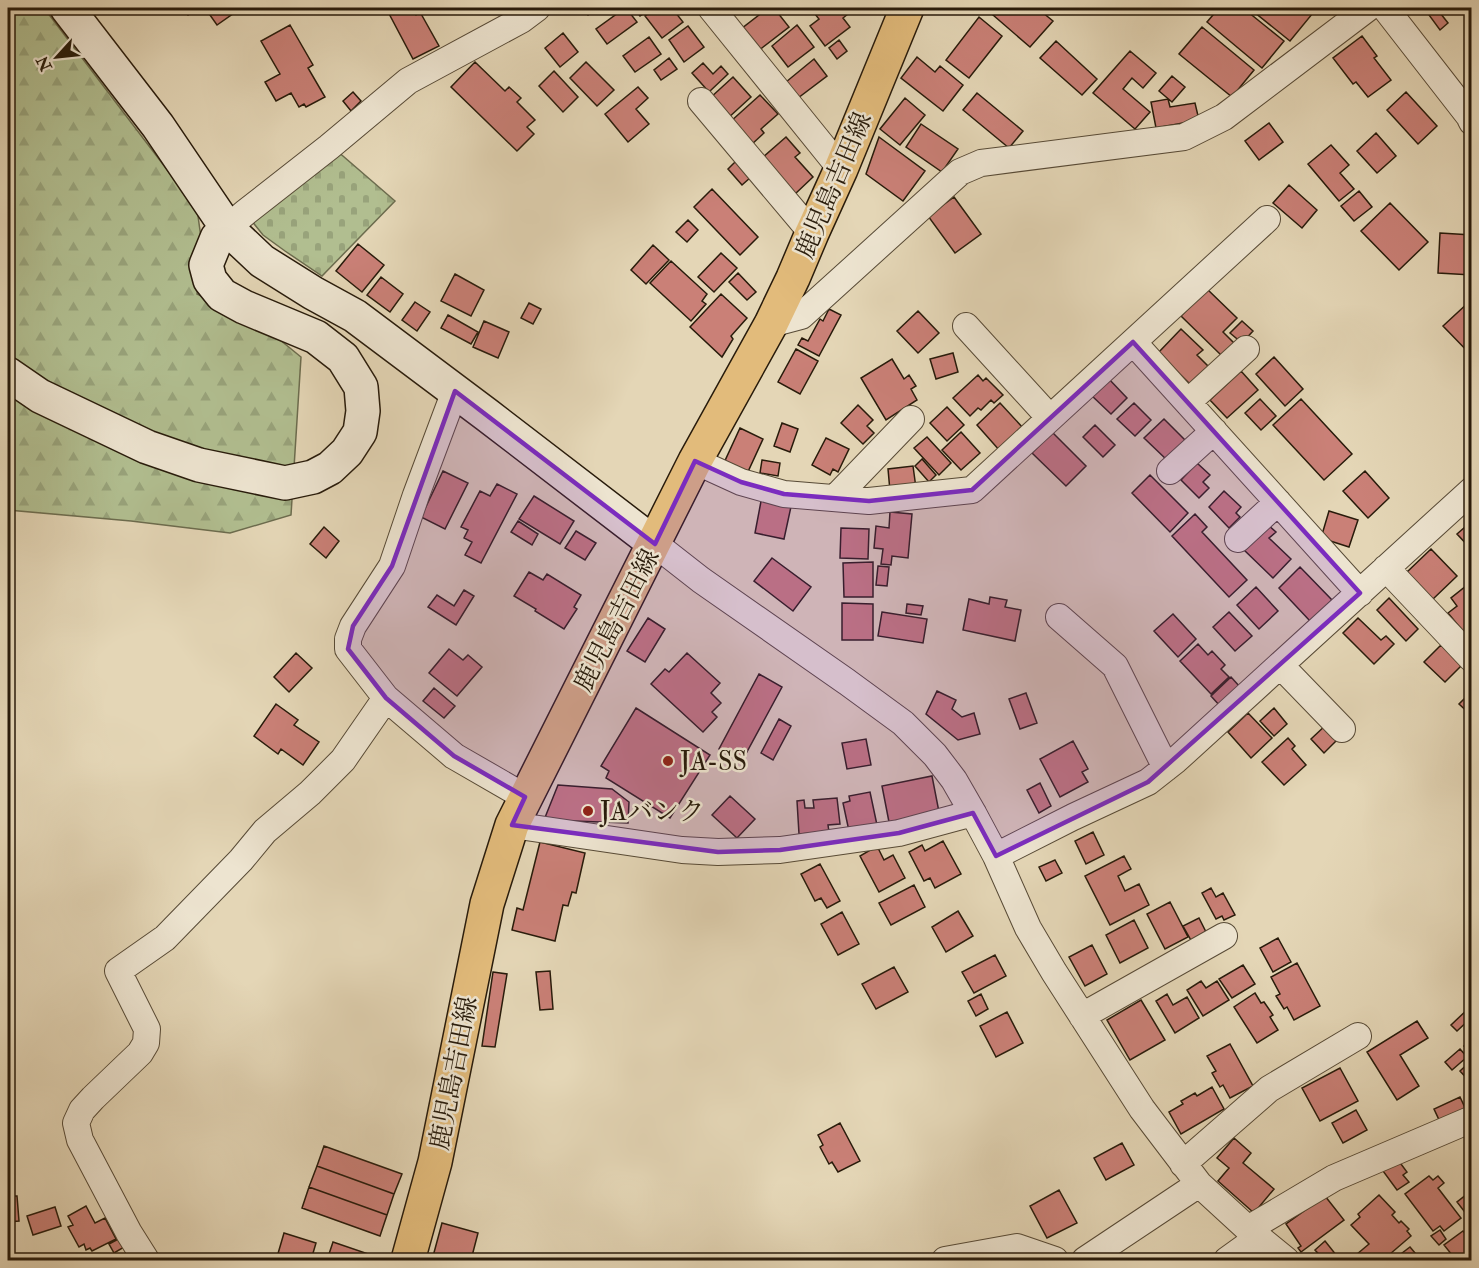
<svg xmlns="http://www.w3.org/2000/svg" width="1479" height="1268" font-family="'IM FELL Double Pica','Noto Serif JP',serif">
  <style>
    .forest { fill: url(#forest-firs); stroke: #6c6c4e; stroke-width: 1.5 }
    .cemetery { fill: url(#cemetery-stones); stroke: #6c6c4e; stroke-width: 1.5 }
    .building { fill: #ca8077; stroke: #281b0b; stroke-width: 1.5 }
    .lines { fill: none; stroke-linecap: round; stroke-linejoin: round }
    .street-casing { stroke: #574a36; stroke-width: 28 }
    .secondary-casing { stroke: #281b0b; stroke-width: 36 }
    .primary-casing { stroke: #281b0b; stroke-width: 36 }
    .street { stroke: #ede4d0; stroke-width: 26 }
    .secondary { stroke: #ede4d0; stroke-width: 33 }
    .primary { stroke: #e2bb7b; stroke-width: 33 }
    .marked { fill: #7b2cbf; fill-opacity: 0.2; stroke: #7b2cbf; stroke-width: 4.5; stroke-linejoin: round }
    .poi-dot { fill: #8f2418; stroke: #ede4d0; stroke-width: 2 }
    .labels { text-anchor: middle; stroke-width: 5; stroke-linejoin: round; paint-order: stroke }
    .street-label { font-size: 26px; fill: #281b0b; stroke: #ede4d0 }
    .poi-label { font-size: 26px; fill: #281b0b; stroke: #ede4d0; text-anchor: start }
  </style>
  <defs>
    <pattern id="forest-firs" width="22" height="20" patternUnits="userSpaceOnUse" patternTransform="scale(1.5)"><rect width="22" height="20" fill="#b1be90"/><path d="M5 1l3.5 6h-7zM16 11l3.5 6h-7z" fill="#98a37b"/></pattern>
    <pattern id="cemetery-stones" width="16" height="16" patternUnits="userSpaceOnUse" patternTransform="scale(1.5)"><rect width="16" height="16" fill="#b1be90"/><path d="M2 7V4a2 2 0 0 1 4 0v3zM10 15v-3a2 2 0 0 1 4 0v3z" fill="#98a37b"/></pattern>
  </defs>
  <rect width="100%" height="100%" fill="#e4d6b6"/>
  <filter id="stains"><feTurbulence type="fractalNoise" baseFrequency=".00333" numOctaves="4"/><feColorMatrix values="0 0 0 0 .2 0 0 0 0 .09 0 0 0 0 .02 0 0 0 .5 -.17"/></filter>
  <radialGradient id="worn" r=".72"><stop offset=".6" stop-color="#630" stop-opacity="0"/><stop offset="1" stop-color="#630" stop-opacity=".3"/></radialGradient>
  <path class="forest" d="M8 8H44L197 209 203 252 197 294 259 323 301 357 291 515 230 533 131 521 8 510Z"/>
  <path class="cemetery" d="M336 150 395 201 322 276 285 251 263 235 251 220Z"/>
  <path class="building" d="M183 8H199L188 15Z
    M205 8H230L234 13 217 25Z
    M386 8H412L416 15 420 12 439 46 413 59Z
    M582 8H598L588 15Z
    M625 8H626L637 22 607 44 596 29Z
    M634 8H652L640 16Z
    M657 8H672L683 22 662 38 645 16Z
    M768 8H774L789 27 758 51 741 29Z
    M812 8H843L848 14 843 18 850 27 825 46 810 26 819 19 811 9Z
    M1000 8H1037L1053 21 1030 47 993 15Z
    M1219 8H1243L1284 41 1262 68 1207 22Z
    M1249 8H1306L1313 13 1290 41Z
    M1437 9 1448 23 1440 30 1429 15Z
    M979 17 1002 36 969 78 946 60Z
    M290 25 313 65 308 68 325 97 306 107 304 104 299 107 291 93 276 101 265 82 280 74 261 41Z
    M797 25 814 47 788 67 772 46Z
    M688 26 704 47 684 62 669 40Z
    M1202 27 1254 70 1232 97 1179 54Z
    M563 33 578 52 560 67 545 48Z
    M1362 36 1377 56 1374 58 1391 80 1368 97 1356 82 1353 84 1333 58Z
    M649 37 661 54 635 72 623 56Z
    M839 40 847 51 837 59 829 48Z
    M1056 41 1097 79 1082 95 1040 58Z
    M1130 51 1156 73 1143 88 1132 78 1123 89 1150 112 1135 129 1093 93Z
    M917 57 935 72 940 66 963 85 943 111 901 78Z
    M669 58 677 69 661 80 654 70Z
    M814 59 827 76 798 98 786 82Z
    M475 62 505 91 509 87 521 98 517 102 535 120 527 127 534 134 517 151 451 87Z
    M586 62 614 90 597 106 570 78Z
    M703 63 713 74 721 66 728 74 709 92 692 73Z
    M554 71 578 97 563 112 539 86Z
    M1172 76 1185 87 1172 102 1159 91Z
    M733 77 751 97 727 119 709 99Z
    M638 87 648 98 636 109 649 124 628 142 605 114Z
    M353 92 361 101 351 111 343 101Z
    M1406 92 1437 126 1418 144 1387 110Z
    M977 93 1023 131 1009 148 963 110Z
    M760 95 778 114 761 129 764 133 751 145 730 122Z
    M905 98 925 115 900 145 880 129Z
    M1168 99 1170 107 1195 103 1199 120 1156 128 1151 102Z
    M1269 123 1283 142 1259 160 1245 141Z
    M921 124 958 149 942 172 906 147Z
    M1376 133 1396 156 1377 173 1357 151Z
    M786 137 800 153 795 157 813 177 794 195 761 159Z
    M879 137 925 171 903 201 866 174Z
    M1331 145 1349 165 1340 173 1354 189 1339 201 1308 164Z
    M736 161 751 177 742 185 728 169Z
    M1289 185 1317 210 1302 228 1273 203Z
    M712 189 758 237 740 255 694 207Z
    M1359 191 1372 207 1354 221 1341 206Z
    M954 197 981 234 955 253 928 216Z
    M1390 203 1428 242 1399 270 1361 231Z
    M688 220 698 230 687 242 676 232Z
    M1440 233 1472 235V275L1438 273Z
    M358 244 384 265 362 292 336 271Z
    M653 245 669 260 646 284 631 270Z
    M721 253 737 268 714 292 698 277Z
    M671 261 707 294 702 301 706 304 691 321 650 283Z
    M738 273 756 292 747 300 729 282Z
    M455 274 484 290 471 316 441 301Z
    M381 277 403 294 390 312 367 295Z
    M1207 289 1237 318 1223 332 1234 343 1222 356 1181 316Z
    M721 294 747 318 731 336 733 339 722 357 690 327Z
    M1470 301 1472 303V356L1443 326Z
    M415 302 430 312 417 331 402 320Z
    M529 303 541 309 533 324 521 318Z
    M829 309 841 315 819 356 798 345 802 338 808 341 820 319 823 321Z
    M918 311 939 333 918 353 897 331Z
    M448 315 478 332 471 344 441 328Z
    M484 321 509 332 498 358 473 347Z
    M1242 321 1253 331 1242 343 1230 333Z
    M1181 329 1203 350 1197 355 1209 367 1191 385 1158 353Z
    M796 349 818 361 800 394 778 382Z
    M953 353 958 372 936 379 930 359Z
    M1274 357 1303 389 1285 406 1256 374Z
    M892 359 904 379 909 375 916 386 911 389 917 400 886 420 861 378Z
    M1241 371 1258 390 1227 418 1210 400Z
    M978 375 983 381 986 378 1003 395 994 403 991 400 981 410 978 408 970 416 953 398Z
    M1107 377 1127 398 1111 414 1090 394Z
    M1260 399 1276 416 1261 430 1245 413Z
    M1301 399 1352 454 1324 480 1273 425Z
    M1000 403 1024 429 1000 451 977 425Z
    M1134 403 1151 420 1135 436 1117 419Z
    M858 405 873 420 867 426 874 433 863 444 841 423Z
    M947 407 964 425 947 441 930 423Z
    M1164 419 1187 442 1168 461 1144 438Z
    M782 423 798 429 790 452 774 446Z
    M1095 425 1115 445 1103 457 1083 437Z
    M740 428 763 439 746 476 723 465Z
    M961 432 980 453 961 470 942 450Z
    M1052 432 1086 466 1066 486 1032 453Z
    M927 437 951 463 939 475 914 448Z
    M826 438 849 449 838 472 833 469 830 475 812 465Z
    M922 459 936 475 929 482 915 466Z
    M762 460 780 463 778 476 760 473Z
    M1197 463 1210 475 1203 482 1209 488 1199 498 1181 480Z
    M913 466 916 488 890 491 888 469Z
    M443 471 468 483 445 529 421 517Z
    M1365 471 1389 498 1368 518 1343 491Z
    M1150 475 1188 513 1170 532 1132 493Z
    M497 484 517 494 481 563 465 555 472 542 464 538 468 530 461 527 480 491 490 496Z
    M1224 491 1241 507 1236 513 1240 517 1229 528 1209 507Z
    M534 496 574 521 560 544 519 519Z
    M762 496 792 502 784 539 755 533Z
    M1329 511 1358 520 1349 547 1321 538Z
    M890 512 912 514 908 558 892 556 891 565 881 564 883 549 874 548 876 526 889 528Z
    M1195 514 1207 527 1202 532 1247 580 1229 597 1172 536Z
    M518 521 538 534 532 545 511 532Z
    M1472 521V550L1457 534Z
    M1267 524 1276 532 1269 538 1291 559 1273 578 1243 549Z
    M324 527 339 541 326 558 310 544Z
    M841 528 869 529 868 559 840 558Z
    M576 531 596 543 585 560 565 548Z
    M1431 549 1457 576 1432 600 1406 573Z
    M772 558 811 587 793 611 754 581Z
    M873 562V597H844L843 563Z
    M878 566 889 567 887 586 876 585Z
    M1300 567 1332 600 1310 621 1279 588Z
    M529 572 543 580 547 574 581 595 574 607 577 609 564 629 535 611 536 609 514 596Z
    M1471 582 1472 631 1466 635 1448 613 1457 606 1451 598Z
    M1256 587 1278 611 1259 629 1237 605Z
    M464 590 474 596 456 625 428 607 437 595 454 606Z
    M990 597 1007 600 1005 607 1021 610 1015 641 963 630 969 599 989 604Z
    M1389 598 1418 629 1406 641 1377 610Z
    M842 603 873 604V640H842Z
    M907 604 923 606 921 615 906 613Z
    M882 612 927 619 923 643 878 636Z
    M1229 612 1252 636 1235 651 1213 627Z
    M1173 614 1196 639 1178 657 1154 631Z
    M648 618 665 629 645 662 627 651Z
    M1358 618 1381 640 1386 636 1394 644 1374 664 1343 633Z
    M1198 644 1208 655 1212 651 1225 665 1221 669 1229 677 1211 694 1180 661Z
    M1441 645 1462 665 1445 682 1424 662Z
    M449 649 463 660 468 655 482 667 457 696 429 673Z
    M296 653 312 668 289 692 274 677Z
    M687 653 720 683 711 693 721 703 712 712 717 717 703 732 651 684 665 669 669 672Z
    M759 674 782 687 742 761 719 749Z
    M1231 677 1240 687 1220 706 1211 696Z
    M434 688 455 706 444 718 423 701Z
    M937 691 956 700 952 709 962 717 974 713 980 734 958 740 926 714Z
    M1472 691V716L1459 704Z
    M1026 693 1037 723 1020 729 1009 699Z
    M276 704 298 720 294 725 319 742 303 765 281 749 278 754 254 736Z
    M636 708 710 755 670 818 606 778 609 771 601 766Z
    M1274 708 1287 724 1274 736 1260 721Z
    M1248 713 1272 738 1251 758 1228 732Z
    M779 719 791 726 773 760 761 753Z
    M1328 723 1340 737 1324 753 1311 739Z
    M1288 738 1295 746 1292 749 1306 765 1284 785 1262 762Z
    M866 739 871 765 847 769 842 743Z
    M1073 741 1088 769 1082 772 1088 782 1060 797 1040 759Z
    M932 776 939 812 889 822 882 786Z
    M1040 783 1051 806 1039 813 1027 790Z
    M558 785 612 789 629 802 628 823 544 820Z
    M870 792 877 825 849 831 843 803 850 801 849 796Z
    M730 796 755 819 737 838 712 815Z
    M837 798 840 824 828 825 829 832 799 834 797 801 804 800 805 808H814L813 800Z
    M1093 832 1104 855 1086 864 1075 841Z
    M943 841 961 874 935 888 930 878 924 881 909 852 922 845 925 851Z
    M540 842 585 853 576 893 572 892 568 906 563 905 555 941 512 930 517 908 523 910Z
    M877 846 884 860 893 855 905 878 879 892 860 856Z
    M1124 856 1131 869 1118 876 1125 891 1139 884 1149 905 1110 925 1085 876Z
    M1055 860 1062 873 1046 881 1039 867Z
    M820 864 840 901 827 908 821 898 815 901 801 874Z
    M914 885 925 907 891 925 879 903Z
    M1211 888 1216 897 1223 893 1235 915 1224 920 1222 916 1216 919 1202 893Z
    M1170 902 1188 937 1165 949 1147 914Z
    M958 911 973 936 946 952 932 927Z
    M842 912 859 944 838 955 821 924Z
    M1199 918 1207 934 1192 942 1183 926Z
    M1134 920 1148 948 1120 963 1106 935Z
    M1278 938 1291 962 1273 972 1260 948Z
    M1092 945 1107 974 1085 986 1069 957Z
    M995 955 1006 976 974 993 962 972Z
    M1297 963 1320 1006 1294 1020 1287 1007 1284 1009 1276 996 1280 994 1271 977Z
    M1243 965 1255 984 1232 998 1219 979Z
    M894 967 908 992 876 1009 862 984Z
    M550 971 553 1009 540 1010 536 972Z
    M493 972 507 974 495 1047 482 1046Z
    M1201 981 1206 988 1217 981 1229 1000 1203 1016 1187 990Z
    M1255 993 1261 1003 1264 1002 1273 1015 1270 1017 1278 1030 1257 1043 1234 1007Z
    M981 994 988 1009 976 1016 968 1001Z
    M1167 994 1173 1005 1187 997 1199 1018 1175 1033 1156 1001Z
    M1141 1000 1165 1040 1130 1060 1107 1020Z
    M1471 1006 1472 1017 1457 1031 1451 1025Z
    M1007 1012 1023 1043 996 1057 980 1026Z
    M1417 1021 1428 1038 1400 1055 1419 1086 1397 1100 1367 1052Z
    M1472 1039V1054L1464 1046Z
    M1230 1044 1253 1086 1230 1098 1223 1085 1220 1087 1212 1073 1216 1071 1207 1056Z
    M1460 1049 1467 1057 1452 1070 1445 1062Z
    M1472 1060V1084L1460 1071Z
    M1340 1068 1358 1101 1320 1121 1302 1088Z
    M1212 1087 1224 1109 1181 1134 1169 1112 1183 1104 1181 1101 1195 1093 1197 1096Z
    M1460 1097 1467 1112 1441 1124 1434 1109Z
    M1356 1110 1367 1130 1343 1143 1332 1123Z
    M840 1123 860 1161 838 1172 832 1162 829 1164 820 1147 823 1145 818 1135Z
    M1234 1138 1251 1153 1243 1163 1274 1189 1254 1213 1218 1181 1229 1168 1217 1158Z
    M1122 1143 1134 1165 1106 1180 1094 1158Z
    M324 1146 402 1174 394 1194 317 1166Z
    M1398 1160 1407 1172 1403 1175 1409 1182 1397 1190 1383 1171Z
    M317 1166 394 1194 387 1215 309 1187Z
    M1429 1176 1433 1180 1438 1176 1444 1183 1438 1188 1461 1218 1444 1231 1440 1226 1433 1231 1405 1194Z
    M309 1187 387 1215 380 1236 302 1208Z
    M1059 1190 1077 1223 1047 1238 1030 1206Z
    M1471 1191 1472 1219 1471 1220 1457 1202Z
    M1379 1195 1395 1212 1392 1215 1399 1223 1401 1221 1409 1229 1407 1231 1411 1236 1383 1260H1350L1369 1244 1351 1225 1360 1217 1358 1214Z
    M8 1196H17L19 1221 8 1222Z
    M1325 1196 1344 1220 1301 1252 1298 1248 1301 1246 1286 1224Z
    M86 1206 95 1223 105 1218 116 1239 92 1251 90 1248 86 1250 84 1244 79 1247 68 1227 73 1225 68 1216Z
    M55 1207 61 1226 33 1235 27 1216Z
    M442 1223 478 1233 471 1260H432Z
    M1440 1230 1446 1239 1439 1245 1431 1236Z
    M1463 1231 1472 1242V1260H1456L1444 1245Z
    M284 1233 316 1243 311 1260H289L277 1257Z
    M122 1237 126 1246 114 1253 109 1244Z
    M1325 1241 1337 1256 1331 1260H1324L1315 1250Z
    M333 1242 383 1259 382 1260H327Z
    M1410 1247 1421 1260H1393Z"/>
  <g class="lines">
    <defs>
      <path id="street" d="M711 8 841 169
        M1385 8 1469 116 1472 122
        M701 101 812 233
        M227 228 246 212 329 147 408 81 521 20 537 8
        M771 324 801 316 960 172 981 163 1184 137 1224 117 1368 8
        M966 326 1050 418
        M1133 342 1267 219
        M1188 402 1246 349
        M695 461 741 482 784 494 869 501 972 490 1133 342 1360 593
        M1170 471 1214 431
        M835 498 911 419
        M1238 539 1278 502
        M655 544 701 580 847 682 903 723 935 755 954 780 973 813 996 856 1028 928 1054 972 1142 1109 1199 1184 1248 1229 1286 1260
        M1386 568 1472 659
        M1059 617 1115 666 1166 768
        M1280 665 1342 729
        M386 698 348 649V639L353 626 392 566 416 495 455 391
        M512 825 682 850 718 852 780 850 899 833 973 813
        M996 856 1073 817 1148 782 1176 760 1472 490
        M1082 1016 1224 936
        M1183 1164 1269 1089 1358 1036
        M1248 1229 1334 1178 1472 1119
        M146 1260 129 1233 80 1140 76 1123 82 1110 93 1098 140 1053 146 1043 147 1029 118 971 165 938 241 860 265 831 310 793 343 760 386 698 454 756 525 797
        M945 1260 1017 1247 1055 1260
        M1085 1260 1199 1184
        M1227 1260 1259 1237"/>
      <path id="secondary" d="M67 8 158 126 227 228 262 261 313 293 355 316 487 415 655 544
        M8 374 40 396 147 447 199 465 285 483 313 477 330 468 347 452 360 432 363 411 361 387 343 358 316 337 244 307 222 295 210 280 206 265 217 238 227 228"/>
      <path id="primary" d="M408 1260 435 1162 487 904 512 825 695 461 771 324 793 278 812 233 841 169 907 8"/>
    </defs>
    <use href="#street" class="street-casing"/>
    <use href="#secondary" class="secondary-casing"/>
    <use href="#primary" class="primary-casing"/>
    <use href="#street" class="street"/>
    <use href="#secondary" class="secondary"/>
    <use href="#primary" class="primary"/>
  </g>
  <path class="marked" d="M1133 342 1360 593 1148 782 996 856 973 813 899 833 780 850 718 852 512 825 525 797 454 756 386 698 348 649 353 626 392 566 455 391 655 544 695 461 741 482 784 494 869 501 972 490Z"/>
  <g class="poi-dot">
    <circle cx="668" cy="761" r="6"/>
    <circle cx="588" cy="811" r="6"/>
  </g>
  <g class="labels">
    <g class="street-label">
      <text transform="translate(833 185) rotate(-67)" y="9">鹿児島吉田線</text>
      <text transform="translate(616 620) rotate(-63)" y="9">鹿児島吉田線</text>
      <text transform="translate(453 1073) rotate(-79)" y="9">鹿児島吉田線</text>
    </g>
    <g class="poi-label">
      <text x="680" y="770">JA-SS</text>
      <text x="600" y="820">JAバンク</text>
    </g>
  </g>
  <rect width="1479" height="1268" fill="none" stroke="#e4d6b6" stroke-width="30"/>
  <rect x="9" y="9" width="1461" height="1250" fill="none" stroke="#281b0b" stroke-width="3"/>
  <rect x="15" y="15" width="1449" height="1238" fill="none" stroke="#281b0b" stroke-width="1.5"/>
  <g transform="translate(57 57) rotate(243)" stroke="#ede4d0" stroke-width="4.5" paint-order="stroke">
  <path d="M0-4.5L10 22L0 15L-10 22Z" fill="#281b0b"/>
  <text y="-9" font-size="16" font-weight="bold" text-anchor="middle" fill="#281b0b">N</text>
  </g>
  <rect width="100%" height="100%" filter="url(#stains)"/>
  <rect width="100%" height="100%" fill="url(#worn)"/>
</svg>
